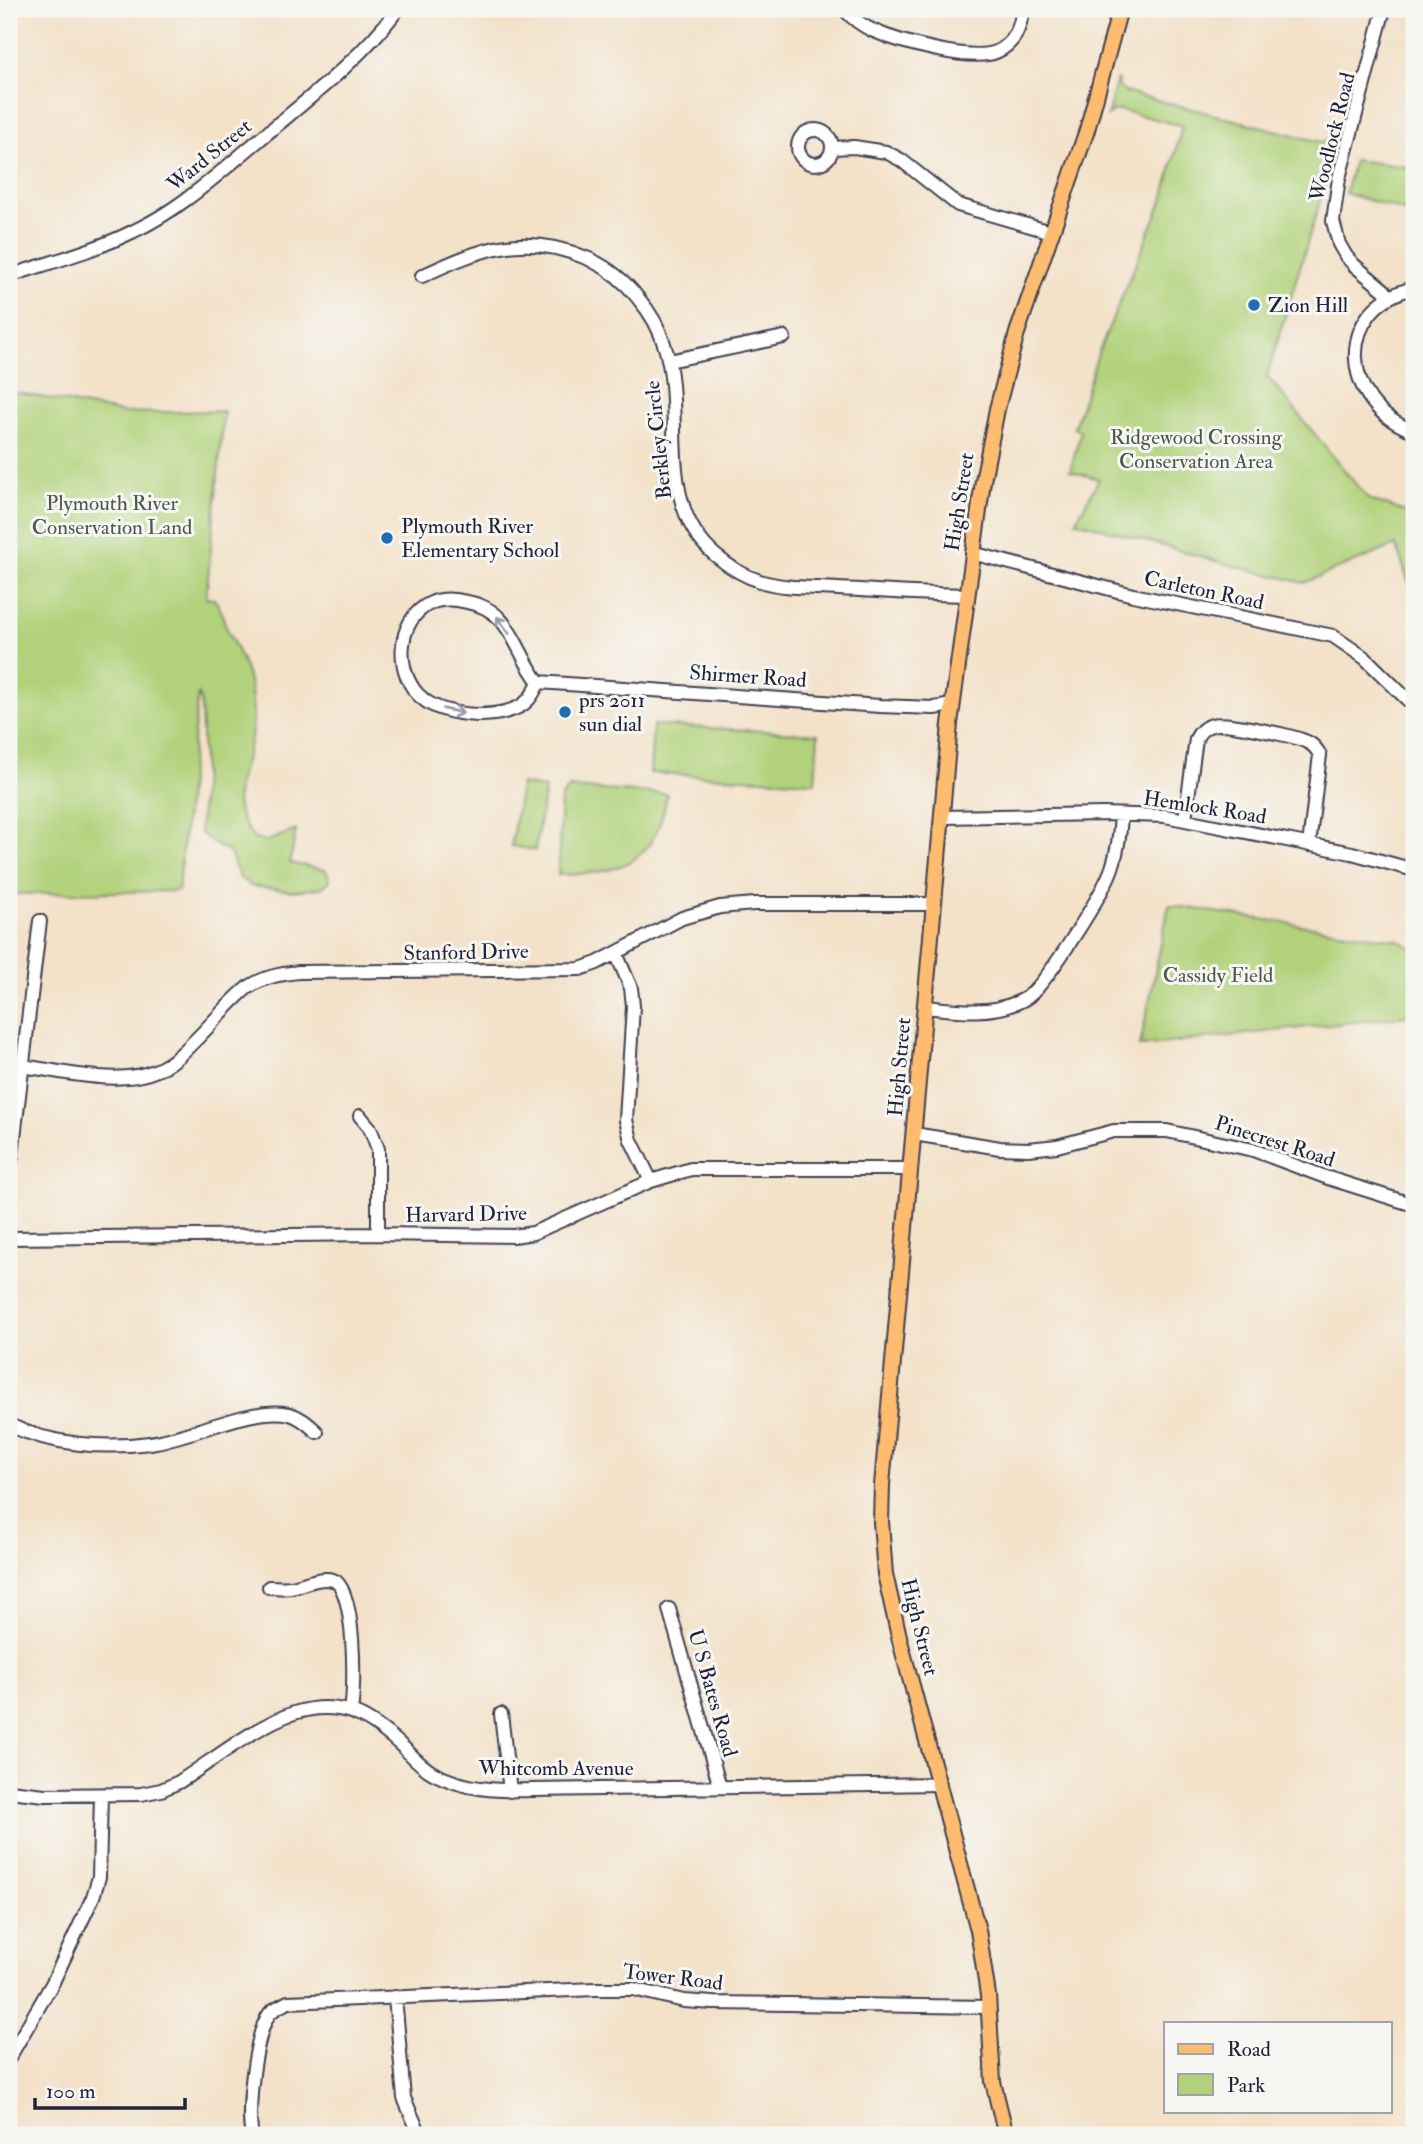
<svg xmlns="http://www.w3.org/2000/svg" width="1423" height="2144" font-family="'IM FELL Double Pica',serif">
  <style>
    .green { fill: #b1d27a; stroke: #6a7a5a; stroke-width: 2 }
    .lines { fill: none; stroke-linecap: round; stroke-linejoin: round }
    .minor-casing { stroke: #413f50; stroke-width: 16 }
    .major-casing { stroke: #413f50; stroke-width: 18 }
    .minor { stroke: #fff; stroke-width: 12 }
    .major { stroke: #fdbc70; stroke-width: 14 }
    .oneway { stroke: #9c9ca7 }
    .poi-dot { fill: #1f6fb2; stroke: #f6f6f2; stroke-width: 2.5 }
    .labels { text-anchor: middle; stroke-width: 6; stroke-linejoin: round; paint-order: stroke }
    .street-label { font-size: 21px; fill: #22223b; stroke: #f6f6f2 }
    .poi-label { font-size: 21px; fill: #22223b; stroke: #f6f6f2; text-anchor: start }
    .park-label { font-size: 21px; fill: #4d574e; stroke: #f6f6f2 }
  </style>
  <rect width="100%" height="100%" fill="#f6f6f2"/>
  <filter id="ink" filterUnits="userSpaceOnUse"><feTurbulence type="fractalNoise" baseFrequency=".0143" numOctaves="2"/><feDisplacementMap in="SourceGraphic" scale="14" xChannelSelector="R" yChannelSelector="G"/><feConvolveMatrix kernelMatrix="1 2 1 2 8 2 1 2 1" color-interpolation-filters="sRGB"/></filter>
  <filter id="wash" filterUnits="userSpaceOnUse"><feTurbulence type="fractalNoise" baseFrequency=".00686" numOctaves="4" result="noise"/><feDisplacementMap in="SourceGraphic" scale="28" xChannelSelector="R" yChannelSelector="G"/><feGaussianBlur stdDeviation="1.57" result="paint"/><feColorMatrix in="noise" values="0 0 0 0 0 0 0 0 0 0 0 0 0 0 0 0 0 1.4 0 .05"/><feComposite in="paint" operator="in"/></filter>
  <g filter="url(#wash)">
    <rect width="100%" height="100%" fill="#f3e1c8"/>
    <path class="green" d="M1117 79 1119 87 1125 92 1321 142 1334 140 1342 128 1267 376 1368 499 1414 515V598L1396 545 1304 583 1226 564 1076 521 1099 479 1070 471 1081 431 1074 428 1099 351 1164 197 1182 126 1120 110 1112 111 1107 117Z
      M1354 160 1414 168V214L1345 193Z
      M9 391 124 413 224 411 206 598H213C223 608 222 619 228 631 237 651 248 669 251 691 253 705 253 725 251 739 242 779 223 803 255 839L267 841 296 830 290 863 326 870 330 881 321 888 293 891 251 886 239 877 230 853 213 843 200 833 203 765 201 702 198 693 178 891 9 894Z
      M653 725 818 734 815 782 650 773Z
      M521 784 545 788 535 850 511 846Z
      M569 788 667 794C656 865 621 873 558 875L561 797Z
      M1169 905 1398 940 1414 949V1015L1140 1046Z"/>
  </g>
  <g filter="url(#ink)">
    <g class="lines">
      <defs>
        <path id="minor" d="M844 9C852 18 862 26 874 31 899 42 971 62 996 52 1015 44 1020 28 1023 9
          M1384 9 1339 178 1333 221 1339 244 1346 256 1354 265 1384 290 1389 297
          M798 147a17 17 0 1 1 34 0a17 17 0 1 1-34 0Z
          M832 148 854 147 886 152 901 160 958 205 1051 232
          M9 276C51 262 94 251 134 231 181 209 219 173 259 140 308 99 360 60 398 9
          M422 276C482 248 525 231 589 259 608 268 625 281 638 298 649 311 659 327 664 344 687 412 653 502 715 555 728 566 743 576 760 581 785 589 813 587 839 589 881 591 924 594 966 595
          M1414 288C1334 306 1339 405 1414 431
          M669 361 784 337
          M972 553 1133 595 1333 636 1365 658 1414 706
          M539 682C536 688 533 695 528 700 518 712 493 715 478 715 460 714 437 711 423 699 394 676 395 619 431 603 442 598 455 599 467 602 479 604 492 610 500 619 517 637 523 663 539 682L880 706 934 708 953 705
          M943 817 1103 814 1165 816 1352 853 1414 870
          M1185 819 1196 739C1199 732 1204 727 1212 725 1224 721 1297 736 1309 743 1315 746 1317 750 1320 755L1309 845
          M616 953 631 988 633 1006 626 1120 631 1140 651 1181
          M925 1007C956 1010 987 1015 1016 1003 1021 1001 1027 998 1030 995 1049 979 1104 892 1112 868 1118 851 1120 832 1121 815
          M22 1066C69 1072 134 1092 174 1060 200 1039 221 1010 247 988 264 977 279 974 299 972L580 969 597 963 682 918 720 907 754 904H934
          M360 1116 370 1128 378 1149V1234
          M914 1134 1000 1148 1028 1149 1057 1146 1114 1131H1167L1253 1150 1328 1178 1414 1205
          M9 1179 40 921
          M9 1238 378 1234 514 1236 533 1233 651 1181 691 1169H911
          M9 1425C52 1445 103 1449 150 1443 189 1438 254 1405 290 1414 301 1417 309 1425 317 1432
          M269 1587C276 1587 284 1588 291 1587 304 1585 319 1576 333 1580 356 1587 355 1689 351 1711
          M669 1609 720 1787
          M501 1714 510 1791
          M9 1791 45 1795 141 1794 161 1790 179 1782C213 1760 257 1725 294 1713 342 1698 371 1717 405 1749 413 1757 422 1767 433 1773 465 1790 497 1791 532 1790L940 1784
          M395 1997 404 2098 420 2135
          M9 2058 52 1984 93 1897 99 1877 101 1795
          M9 2132 11 2135
          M252 2135C246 2112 255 2032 270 2013 275 2008 282 2005 288 2002L596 1989H633L684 2001 713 2003 989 2007"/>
        <path id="major" d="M1006 2135 993 2082 988 1995 978 1930 900 1641 885 1574 881 1522 882 1485 950 724 983 481 997 409 1017 333 1087 130 1120 9"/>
      </defs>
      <use href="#minor" class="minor-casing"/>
      <use href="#major" class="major-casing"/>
      <use href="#minor" class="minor"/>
      <use href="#major" class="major"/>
    </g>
    <defs><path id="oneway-shaft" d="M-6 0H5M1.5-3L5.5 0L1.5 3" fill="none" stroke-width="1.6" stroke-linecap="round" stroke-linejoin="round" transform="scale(1.75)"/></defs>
    <g class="oneway">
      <use href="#oneway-shaft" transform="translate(503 625) rotate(-126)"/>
      <use href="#oneway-shaft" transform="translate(453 711) rotate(13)"/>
    </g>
  </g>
  <g class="poi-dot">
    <circle cx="1254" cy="305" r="7"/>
    <circle cx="387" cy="538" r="7"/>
    <circle cx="565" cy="712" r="7"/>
  </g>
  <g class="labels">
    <g class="street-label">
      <text transform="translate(1332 137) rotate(-76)" y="7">Woodlock Road</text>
      <text transform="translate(209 155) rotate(-39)" y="7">Ward Street</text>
      <text transform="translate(658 440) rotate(-96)" y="7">Berkley Circle</text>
      <text transform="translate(959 502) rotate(-81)" y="7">High Street</text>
      <text transform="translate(1204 590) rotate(12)" y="7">Carleton Road</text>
      <text transform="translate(748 676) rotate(4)" y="7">Shirmer Road</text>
      <text transform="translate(1205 807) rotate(9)" y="7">Hemlock Road</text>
      <text transform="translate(466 952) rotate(-1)" y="7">Stanford Drive</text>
      <text transform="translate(899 1067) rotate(-85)" y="7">High Street</text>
      <text transform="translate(1275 1141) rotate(18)" y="7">Pinecrest Road</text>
      <text transform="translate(466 1214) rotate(-1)" y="7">Harvard Drive</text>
      <text transform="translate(920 1627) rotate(76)" y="7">High Street</text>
      <text transform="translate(713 1693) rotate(74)" y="7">U S Bates Road</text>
      <text x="556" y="1775">Whitcomb Avenue</text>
      <text transform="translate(673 1977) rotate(7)" y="7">Tower Road</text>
    </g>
    <g class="poi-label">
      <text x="1268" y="312">Zion Hill</text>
      <text x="401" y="533">Plymouth River<tspan x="401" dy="24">Elementary School</tspan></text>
      <text x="579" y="707">prs 2011<tspan x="579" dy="24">sun dial</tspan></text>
    </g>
    <g class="park-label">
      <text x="1196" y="444">Ridgewood Crossing<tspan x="1196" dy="24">Conservation Area</tspan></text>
      <text x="112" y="510">Plymouth River<tspan x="112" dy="24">Conservation Land</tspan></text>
      <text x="1218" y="982">Cassidy Field</text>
    </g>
  </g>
  <rect width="1423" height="2144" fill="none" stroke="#f6f6f2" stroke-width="35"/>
  <rect x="1164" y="2022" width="228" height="91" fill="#f6f6f2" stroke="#a1a1a9" stroke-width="2"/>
  <rect x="1178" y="2044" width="35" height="10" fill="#fdbc70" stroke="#a1a1a9" stroke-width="2"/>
  <text x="1227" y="2056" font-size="21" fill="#22223b">Road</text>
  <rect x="1178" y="2074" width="35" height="21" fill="#b1d27a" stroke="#a1a1a9" stroke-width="2"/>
  <text x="1227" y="2092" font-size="21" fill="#22223b">Park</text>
  <path d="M35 2098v10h150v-10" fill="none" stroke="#22223b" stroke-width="3.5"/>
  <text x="46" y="2098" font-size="21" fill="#22223b" stroke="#f6f6f2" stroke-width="5" paint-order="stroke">100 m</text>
</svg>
